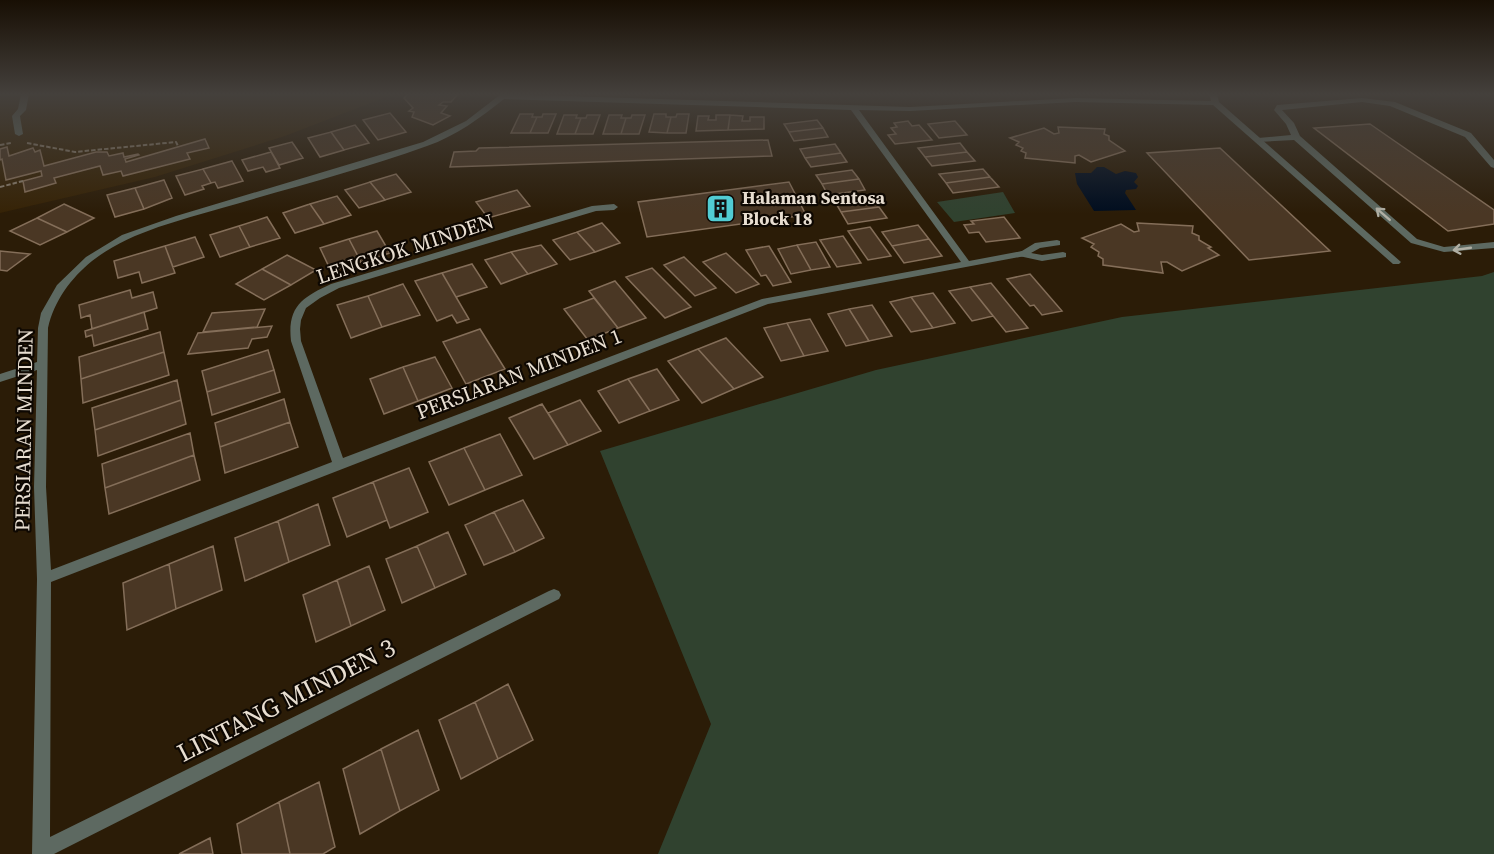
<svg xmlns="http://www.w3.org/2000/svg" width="1494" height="854" font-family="'Source Serif 4',serif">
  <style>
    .built { fill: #362306 }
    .green { fill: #30422f }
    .water { fill: #000d1f }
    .building { fill: #4a3724; stroke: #846e59; stroke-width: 1.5 }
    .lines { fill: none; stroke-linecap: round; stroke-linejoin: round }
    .path { stroke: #897d6c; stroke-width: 2; stroke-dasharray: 4.5 2; stroke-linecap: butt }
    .lane { fill: #5d6961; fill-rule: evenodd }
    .street { fill: #5d6961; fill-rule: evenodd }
    .oneway { stroke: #b0afa4 }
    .labels { text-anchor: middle; stroke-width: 4.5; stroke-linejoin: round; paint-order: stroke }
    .far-poi-label { font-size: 18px; font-weight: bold; fill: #e8ded1; stroke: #0e0802; text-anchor: start }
    .street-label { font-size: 21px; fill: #e8ded1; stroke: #0e0802 }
    .near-street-label { font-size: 26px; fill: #e8ded1; stroke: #0e0802 }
  </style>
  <rect width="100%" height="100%" fill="#2b1c07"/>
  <path class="built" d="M0 94H394L285 136 155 177 0 213Z"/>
  <path class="green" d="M1003 192 1015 213 954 222 937 202Z
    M1494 272V854H658L711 724 600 451 876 370 1122 317 1482 276Z"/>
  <path class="water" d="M1097 167H1104L1116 174 1125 171 1136 173 1138 177 1134 182 1138 186 1136 189 1126 190 1125 193 1136 210 1094 211 1077 184 1075 173H1091Z"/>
  <path class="building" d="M408 94H458L451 102H443L439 105 447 106 441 113 450 116 433 125 412 117 414 112 409 111 413 108 404 98Z
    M390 113 406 132 378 140 363 120Z
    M520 114H533L532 117H537L530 133H511Z
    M543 114H556L548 133H530L537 117H542Z
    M654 114H666V117H671L667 133 649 132Z
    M677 114H689L686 133H667L671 117H676Z
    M564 115H577L576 118H581L575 134H557Z
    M587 115H600L593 134H575L581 118H586Z
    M609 115H622L621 118H626L621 134H603Z
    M632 115H645L639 134H621L626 118H631Z
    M716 115H730L728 130 696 131 698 116H709L708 120H716Z
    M730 115 743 116 742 121H750V117H764V129L728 130Z
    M817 120 823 128 789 132 784 124Z
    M908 121 912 126 919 125 932 140 895 144 888 135 896 134 891 128 897 127 894 123Z
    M955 121 967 135 939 138 928 124Z
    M1370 124 1494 210V224L1448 231 1314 128Z
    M355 125 369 143 344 150 331 132Z
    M1058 127 1105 129 1104 134 1109 136V140L1125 151 1091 162 1079 155 1075 156V163L1025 158 1026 153 1021 151 1023 148 1016 145 1019 142 1010 138 1044 128 1054 134 1059 133Z
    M823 128 828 137 794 141 789 132Z
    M331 132 344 150 320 157 308 138Z
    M205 139 209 148 187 153 190 159 123 176 121 171 103 175 100 166 54 178 56 183 25 192 23 181 42 176 41 171 6 180 2 159 0 160V149L7 147 9 156 33 148 35 152 40 150 44 166 96 152H107L109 156 123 153 124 157 138 154 139 155 125 159 126 162Z
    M768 140 772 156 450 167 454 152 476 151 479 148Z
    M292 142 303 158 279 165 269 148Z
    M960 143 967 152 925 157 918 148Z
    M835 144 841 153 805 158 800 149Z
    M1220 148 1330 251 1249 260 1147 153Z
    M271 152 280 168 266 172 263 167 248 171 242 160Z
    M967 152 975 161 932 166 925 157Z
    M841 153 847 162 811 167 805 158Z
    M232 161 243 181 218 188 215 182 211 183 203 169Z
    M203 169 211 183 202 186 204 189 185 195 176 176Z
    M983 169 990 177 946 183 939 174Z
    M852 170 859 179 822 184 816 175Z
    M396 174 411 192 385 200 370 182Z
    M990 177 999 187 953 193 946 183Z
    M859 179 865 190 828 195 822 184Z
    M164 180 172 198 144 209 135 188Z
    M370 182 385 200 359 208 345 190Z
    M789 182 806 215 647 237 638 202Z
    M135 188 144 209 115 217 107 195Z
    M517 190 530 206 488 218 476 202Z
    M337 196 351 215 324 224 310 204Z
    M872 196 879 207 841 212 835 202Z
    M64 204 94 218 67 232 37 218Z
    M310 204 324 224 295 233 283 213Z
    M879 207 887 218 848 224 841 212Z
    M267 217 280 238 250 247 239 226Z
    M1004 217 1020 238 986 242 979 232 969 233 964 225 974 224 971 221Z
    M37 218 67 232 40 245 10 231Z
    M602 223 620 243 595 252 577 232Z
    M1137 223 1193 226 1192 233 1199 236V240L1211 247 1208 248 1219 255 1182 271 1167 262H1161L1163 273 1103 265V259L1098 256 1099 252 1091 247 1094 244 1082 238 1121 224 1134 232 1139 231Z
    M918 225 929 239 892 246 882 232Z
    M239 226 250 247 220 257 210 235Z
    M870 227 891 256 868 260 848 231Z
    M377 231 390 253 361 262 349 239Z
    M577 232 595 252 570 260 553 240Z
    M843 236 861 263 837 267 820 240Z
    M195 237 204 257 173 267 165 246Z
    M349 239 361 262 331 271 320 248Z
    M929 239 942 256 904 263 892 246Z
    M816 242 830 267 811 270 797 245Z
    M541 245 557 264 528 274 511 252Z
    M797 245 811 270 791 274 778 249Z
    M165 246 175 273 142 283 139 272 118 278 114 261Z
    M769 246 791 282 773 286 766 275 761 276 746 250Z
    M0 251 30 254 7 271 0 270Z
    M511 252 528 274 501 284 485 260Z
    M726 253 759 284 736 293 703 262Z
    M287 255 316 270 291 285 262 269Z
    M684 257 716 288 695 296 664 265Z
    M472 264 487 287 456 297 442 273Z
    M652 268 691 307 665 318 626 277Z
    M262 269 291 285 264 300 236 284Z
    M442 273 456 297 469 319 457 323 452 315 437 321 415 281Z
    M1030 274 1062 311 1042 315 1034 305 1030 306 1007 279Z
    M615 281 646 318 618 328 589 291Z
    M991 283 1028 328 1006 332 970 287Z
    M403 284 420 315 382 327 368 296Z
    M970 287 993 316 972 321 949 291Z
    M130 290 132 298 153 292 157 308 92 329 90 315 81 318 79 305Z
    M933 293 955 323 933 328 911 297Z
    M368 296 382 327 351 338 337 305Z
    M911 297 933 328 911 332 890 302Z
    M594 298 618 328 588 340 564 309Z
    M872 305 892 336 869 341 849 309Z
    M265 309 257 327 203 332 212 313Z
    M849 309 869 341 846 346 828 314Z
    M144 312 148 329 94 346 92 335 86 337 85 331Z
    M810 319 828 351 804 356 787 323Z
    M787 323 804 356 781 361 764 328Z
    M272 326 267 337 252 339 248 348 188 354 198 333Z
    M480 329 505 369 466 384 443 342Z
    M160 332 164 352 81 379 79 357Z
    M726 338 763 377 734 389 698 349Z
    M698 349 734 389 702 403 668 361Z
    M268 350 274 370 207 392 202 371Z
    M164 352 169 375 83 403 81 379Z
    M435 357 452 388 418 401 403 367Z
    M403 367 418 401 384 414 370 379Z
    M657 369 679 400 650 411 628 379Z
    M274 370 280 392 212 415 207 392Z
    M628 379 650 411 619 423 598 391Z
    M177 380 181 400 95 430 92 408Z
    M284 399 290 422 220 447 215 423Z
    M181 400 186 424 98 456 95 430Z
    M580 400 601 431 568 445 548 413Z
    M542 404 568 445 534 459 509 418Z
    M290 422 298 447 225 473 220 447Z
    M190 433 194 455 105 488 102 464Z
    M500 434 522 475 485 490 464 448Z
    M464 448 485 490 449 505 429 462Z
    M194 455 200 480 109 514 105 488Z
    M409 468 428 512 390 528 373 482Z
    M373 482 387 520 347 537 333 498Z
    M523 500 544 538 515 552 494 512Z
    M318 504 330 545 289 562 278 521Z
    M494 512 515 552 484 565 465 525Z
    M278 521 289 562 245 581 235 538Z
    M448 532 466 574 435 588 417 546Z
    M213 546 222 590 176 609 169 564Z
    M417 546 435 588 402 603 386 559Z
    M169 564 176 609 127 630 123 583Z
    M369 566 385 610 351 626 337 580Z
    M337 580 351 626 316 642 303 595Z
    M508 684 533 740 498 759 475 702Z
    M475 702 498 759 461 779 439 720Z
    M418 730 439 790 400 811 381 749Z
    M381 749 400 811 360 834 343 769Z
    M319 782 335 847 323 854H290L279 802Z
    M279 802 290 854H242L237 824Z
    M210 838 213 854H179Z"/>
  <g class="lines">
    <path class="path" d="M27 143 75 152 176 142 178 146
      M0 145 11 143
      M0 187 23 181"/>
    <path class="lane" d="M21 94H29L26 110 20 116 23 134 19 136 15 134 12 116 18 109Z
      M1362 98 1395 102 1471 133 1494 160V168L1491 167 1465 137 1390 106 1362 102 1282 110 1294 123 1300 136 1417 239 1444 247 1494 242V248L1444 252 1411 243 1294 140 1258 142 1254 140 1258 138 1291 135 1286 124 1274 110 1277 105Z
      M1057 240 1060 241V245L1040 248 1031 253 1042 255 1063 252 1066 253V257L1042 261 1019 256 1017 254 1035 243Z"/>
    <path class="street" d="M501 94 910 107 1075 98 1211 101 1209 94H1217L1219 102 1401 262 1399 264H1393L1213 105 1075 102 910 111 859 110 969 261 1022 251 1027 254 1025 256 768 304 51 582 50 837 549 591 554 589 559 591 561 595 559 599 54 854H32L37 579 34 487 37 370 0 382V374L37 362 38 328 41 313 57 285 86 257 122 235 176 216 423 142 466 121ZM504 99 851 110 961 262 762 299 343 458 301 341 300 329 301 320 306 308 320 298 339 288 596 211 614 210 618 207 614 204 592 206 331 284C303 297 287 306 291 341L332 462 51 570 46 487 48 328C54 301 71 278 92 261 129 232 178 221 222 208 290 188 360 170 427 146 456 136 480 118 504 99Z"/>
  </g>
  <defs><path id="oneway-shaft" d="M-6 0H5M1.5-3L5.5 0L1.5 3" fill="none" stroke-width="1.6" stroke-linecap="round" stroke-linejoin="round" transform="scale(1.5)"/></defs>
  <g class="oneway">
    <use href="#oneway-shaft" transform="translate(1383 214) rotate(-139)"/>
    <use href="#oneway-shaft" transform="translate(1462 249) rotate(172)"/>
  </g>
  <linearGradient id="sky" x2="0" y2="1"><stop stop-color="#180f04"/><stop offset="0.44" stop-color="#44403c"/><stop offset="1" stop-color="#44403c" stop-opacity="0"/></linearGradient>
  <rect width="1494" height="214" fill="url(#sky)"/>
  <defs>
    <symbol id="building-square" viewBox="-11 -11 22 22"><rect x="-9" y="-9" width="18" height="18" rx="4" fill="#51ccd3" stroke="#0e0802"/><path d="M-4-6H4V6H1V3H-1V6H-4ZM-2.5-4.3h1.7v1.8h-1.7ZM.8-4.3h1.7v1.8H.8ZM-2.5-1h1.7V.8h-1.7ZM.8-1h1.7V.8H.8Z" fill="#111"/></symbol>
  </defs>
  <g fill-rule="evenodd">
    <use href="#building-square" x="704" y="192" width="33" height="33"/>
  </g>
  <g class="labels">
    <g class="far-poi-label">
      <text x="742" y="204">Halaman Sentosa<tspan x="742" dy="21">Block 18</tspan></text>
    </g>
    <g class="street-label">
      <text transform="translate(405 249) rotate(-18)" y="7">LENGKOK MINDEN</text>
      <text transform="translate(519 374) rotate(-21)" y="7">PERSIARAN MINDEN 1</text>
      <text transform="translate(24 430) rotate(-89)" y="7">PERSIARAN MINDEN</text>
    </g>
    <g class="near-street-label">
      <text transform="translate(286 700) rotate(-27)" y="9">LINTANG MINDEN 3</text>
    </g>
  </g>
</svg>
